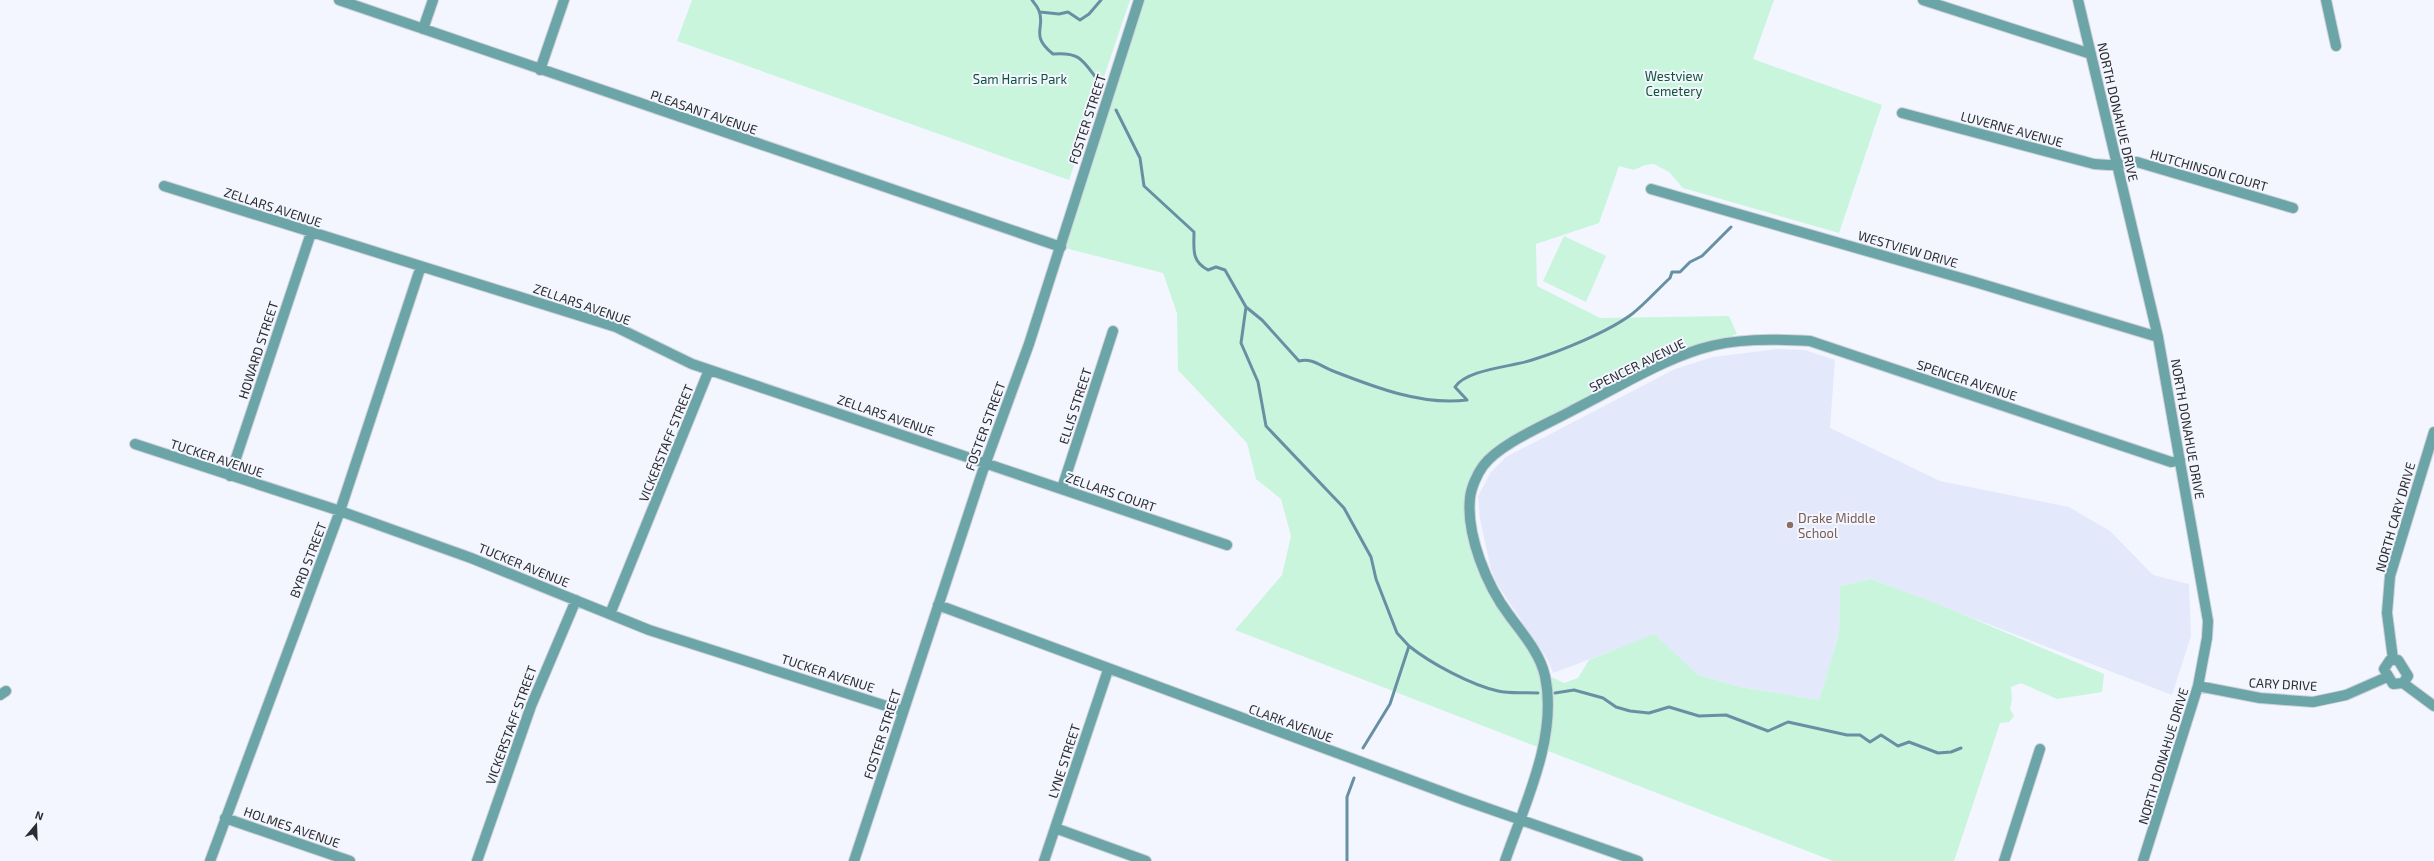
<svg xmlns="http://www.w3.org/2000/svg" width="2434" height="861" font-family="'Exo 2',sans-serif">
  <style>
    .built { fill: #e4e8fb }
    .green { fill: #c8f5dc }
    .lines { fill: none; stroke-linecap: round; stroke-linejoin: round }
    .stream { stroke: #6790a4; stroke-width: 3 }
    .minor-casing { stroke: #cfd2da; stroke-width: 12 }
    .minor { stroke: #6ca5a7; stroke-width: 10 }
    .education-dot { fill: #8d6e63; stroke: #f3f6ff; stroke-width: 1.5 }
    .labels { text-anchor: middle; stroke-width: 4; stroke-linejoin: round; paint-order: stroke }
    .park-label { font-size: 13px; fill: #0f5337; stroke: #f3f6ff }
    .street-label { font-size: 13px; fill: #2c2d31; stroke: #f3f6ff }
    .education-label { font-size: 13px; fill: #785e54; stroke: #f3f6ff; text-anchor: start }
  </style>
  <rect width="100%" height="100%" fill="#f3f6ff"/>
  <path class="built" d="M1777 349 1805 350 1835 360 1830 428 1940 481 2069 507 2110 531 2153 575 2189 584 2191 636 2172 695 1871 579 1840 586 1839 634 1819 700 1740 687 1698 675 1654 635 1553 673 1548 660 1497 584 1491 570 1480 519 1478 496 1491 472 1506 457 1675 369 1713 357Z"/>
  <path class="green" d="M692 0H1130L1069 180 677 41Z
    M1139 0H1774L1753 59 1882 105 1839 233 1683 188 1669 172 1654 164 1645 165 1634 170 1619 166 1599 223 1536 244 1537 286 1600 318 1729 316 1737 334 1702 349 1511 443 1483 465 1470 498 1487 581 1545 674 1564 683 1578 678 1589 660 1654 634 1698 675 1740 687 1819 700 1839 634 1840 586 1871 579 1945 607 2104 674 2102 692 2057 699 2021 683 2011 687 2012 699 2010 709 2014 716 2009 722 2000 723 1954 861H1833L1235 630 1282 575 1291 536 1281 499 1256 479 1247 443 1178 370 1177 313 1163 273 1061 247Z
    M1564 236 1606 256 1586 302 1543 281Z"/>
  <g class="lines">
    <path class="stream" d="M1032 0C1034 3 1038 7 1039 11 1046 27 1029 35 1053 54 1079 52 1082 59 1097 79
      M1040 12 1059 14 1068 12 1080 20 1089 14 1101 0
      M1116 110 1140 158 1144 186 1194 232C1194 249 1191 261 1208 270L1216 267 1225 270 1246 307 1262 320 1299 361C1313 358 1320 366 1333 371 1374 387 1423 406 1467 400L1455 387C1467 369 1512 367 1532 360 1561 351 1608 332 1632 314 1645 304 1658 289 1670 278L1672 272H1680L1690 262 1702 256 1731 227
      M1246 307 1241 343 1258 382 1266 426 1344 508 1371 557 1376 579 1397 633 1409 646 1390 704 1363 748
      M1409 646C1430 663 1471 685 1498 691 1510 694 1525 692 1538 693
      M1555 693 1574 690 1603 698 1616 707 1630 711 1649 713 1669 707 1699 716 1726 715 1768 731 1788 722 1847 735H1860L1870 742 1881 735 1898 746 1909 742 1938 753 1951 752 1961 748
      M1347 861V797L1354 778"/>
    <defs>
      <path id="minor" d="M339 0 1061 247
        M1923 0 2091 54
        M2078 0 2158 337 2208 621 2207 638 2198 686 2143 861
        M2326 0 2336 46
        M423 29 433 0
        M540 70 564 0
        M1902 113 2094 164 2108 165 2137 162 2293 208
        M164 186 616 327 692 364 1227 545
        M1651 189 1975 282 2158 337
        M135 444 340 511 471 558 649 630 902 711
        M230 476 311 233
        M1062 488 1113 331
        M938 605 1464 800 1638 861
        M610 614 709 370
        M2393 659 2387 613 2390 576 2434 432
        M2390 660H2398L2408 676 2403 683 2393 684 2384 669Z
        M2403 683 2434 706
        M2198 686 2260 698 2313 702 2346 695 2387 677
        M0 695 6 691
        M225 818 350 861
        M1055 828 1146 861
        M210 861 340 511 421 266
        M477 861 531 706 576 600
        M854 861 982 473 1029 344 1139 0
        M1044 861 1108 670
        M1505 861C1525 803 1558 737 1545 676 1540 653 1522 633 1509 615 1487 586 1466 535 1470 498 1471 488 1477 474 1483 466 1500 443 1548 424 1573 410 1615 389 1656 363 1700 349 1735 338 1774 339 1810 341L2171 462 2180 460
        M2004 861 2040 749"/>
    </defs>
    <use href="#minor" class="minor-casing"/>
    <use href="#minor" class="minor"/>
  </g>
  <circle class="education-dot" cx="1790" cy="525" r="4"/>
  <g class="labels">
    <g class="park-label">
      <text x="1674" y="81">Westview<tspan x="1674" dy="15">Cemetery</tspan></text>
      <text x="1020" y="84">Sam Harris Park</text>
    </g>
    <g class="street-label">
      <text transform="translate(704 112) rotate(19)" y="5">PLEASANT AVENUE</text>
      <text transform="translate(2118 112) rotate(77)" y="5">NORTH DONAHUE DRIVE</text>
      <text transform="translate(1087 119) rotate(-72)" y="5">FOSTER STREET</text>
      <text transform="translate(2012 129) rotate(15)" y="5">LUVERNE AVENUE</text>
      <text transform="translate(2209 170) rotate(16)" y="5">HUTCHINSON COURT</text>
      <text transform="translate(273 207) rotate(18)" y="5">ZELLARS AVENUE</text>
      <text transform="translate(1908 249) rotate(16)" y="5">WESTVIEW DRIVE</text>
      <text transform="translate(582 304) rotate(19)" y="5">ZELLARS AVENUE</text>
      <text transform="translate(258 350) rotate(-72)" y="5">HOWARD STREET</text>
      <text transform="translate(1637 365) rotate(-26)" y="5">SPENCER AVENUE</text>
      <text transform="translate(1967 380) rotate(18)" y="5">SPENCER AVENUE</text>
      <text transform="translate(1075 406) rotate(-72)" y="5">ELLIS STREET</text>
      <text transform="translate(886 415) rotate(19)" y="5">ZELLARS AVENUE</text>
      <text transform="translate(985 426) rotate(-70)" y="5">FOSTER STREET</text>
      <text transform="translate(2188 429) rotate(80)" y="5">NORTH DONAHUE DRIVE</text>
      <text transform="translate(666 443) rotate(-68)" y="5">VICKERSTAFF STREET</text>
      <text transform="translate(217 458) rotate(18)" y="5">TUCKER AVENUE</text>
      <text transform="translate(1111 492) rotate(19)" y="5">ZELLARS COURT</text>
      <text transform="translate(2395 517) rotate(-74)" y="5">NORTH CARY DRIVE</text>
      <text transform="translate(308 560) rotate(-69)" y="5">BYRD STREET</text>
      <text transform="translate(524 565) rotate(22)" y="5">TUCKER AVENUE</text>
      <text transform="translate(828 673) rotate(18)" y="5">TUCKER AVENUE</text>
      <text transform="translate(2283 684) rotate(3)" y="5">CARY DRIVE</text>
      <text transform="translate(1291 723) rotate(20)" y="5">CLARK AVENUE</text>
      <text transform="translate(511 725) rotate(-70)" y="5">VICKERSTAFF STREET</text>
      <text transform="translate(882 734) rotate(-72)" y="5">FOSTER STREET</text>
      <text transform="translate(2163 756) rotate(-73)" y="5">NORTH DONAHUE DRIVE</text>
      <text transform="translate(1064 761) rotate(-72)" y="5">LYNE STREET</text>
      <text transform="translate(292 827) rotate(19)" y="5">HOLMES AVENUE</text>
    </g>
    <g class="education-label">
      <text x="1798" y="523">Drake Middle<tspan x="1798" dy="15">School</tspan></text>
    </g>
  </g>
  <g transform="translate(36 825) rotate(19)" stroke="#f3f6ff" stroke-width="3" paint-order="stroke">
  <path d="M0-3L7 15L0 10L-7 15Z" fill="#2c2d31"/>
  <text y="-6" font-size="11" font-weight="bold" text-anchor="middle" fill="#2c2d31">N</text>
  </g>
</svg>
